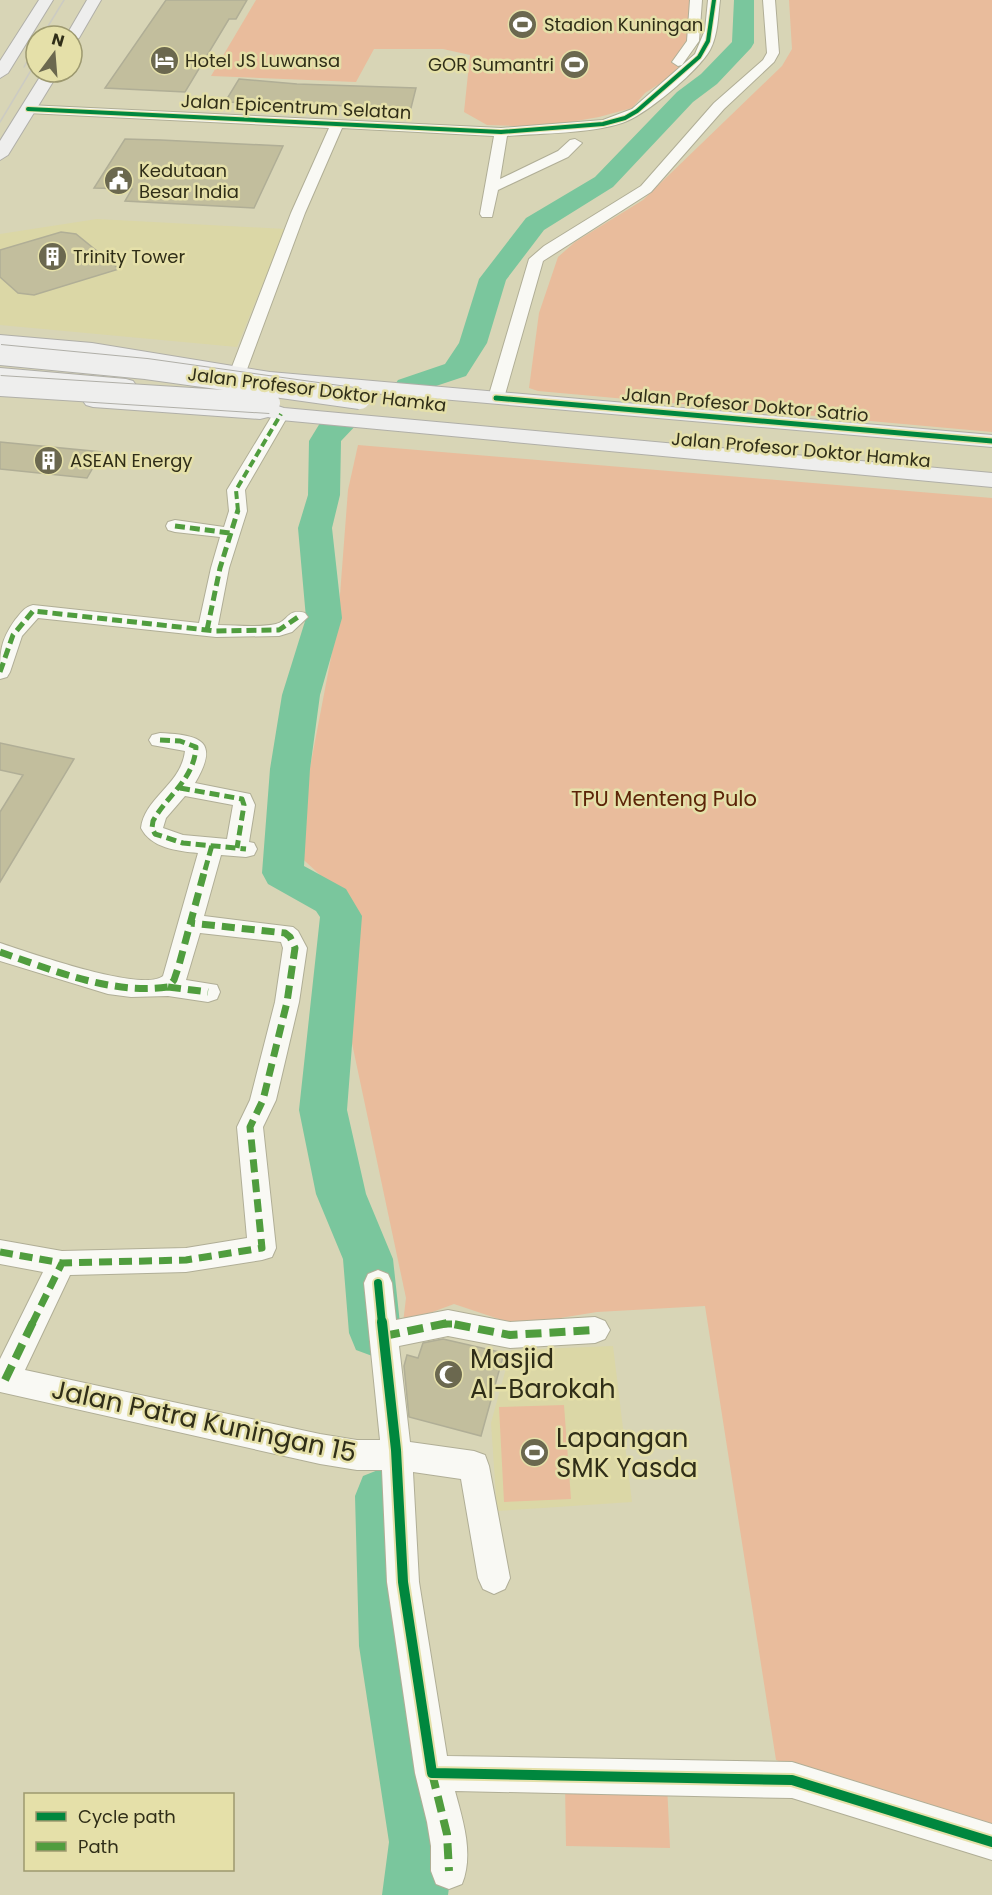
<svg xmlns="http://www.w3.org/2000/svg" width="992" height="1895" font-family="Poppins,sans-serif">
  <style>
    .built { fill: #dbd7a6 }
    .green { fill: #e9bc9c }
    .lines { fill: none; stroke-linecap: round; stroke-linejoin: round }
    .river { fill: #7ac69d; fill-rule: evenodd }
    .building { fill: #c2be9d; stroke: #b0ae96; stroke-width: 1.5 }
    .minor-casing { stroke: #b0ae96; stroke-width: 2 }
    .major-casing { stroke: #b0afa8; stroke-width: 2 }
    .minor { fill: #f9f9f4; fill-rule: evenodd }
    .major { fill: #eeeeed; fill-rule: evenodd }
    .tram { stroke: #cccbc2; stroke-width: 1.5 }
    .major-bridge-casing { stroke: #b0afa8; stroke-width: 22; stroke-linecap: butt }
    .major-bridge { stroke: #eeeeed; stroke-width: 20 }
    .quiet-far3 { stroke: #509d3e; stroke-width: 4; stroke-dasharray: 8 4; stroke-linecap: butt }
    .quiet-far2 { stroke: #509d3e; stroke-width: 5; stroke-dasharray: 10 5; stroke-linecap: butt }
    .quiet-far1 { stroke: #509d3e; stroke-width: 7; stroke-dasharray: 13 7; stroke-linecap: butt }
    .quiet { stroke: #509d3e; stroke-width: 8; stroke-dasharray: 16 8; stroke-linecap: butt }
    .cycleway-far3-casing { stroke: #e5e0a9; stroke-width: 6 }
    .cycleway-far2-casing { stroke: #e5e0a9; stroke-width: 8 }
    .cycleway-far1-casing { stroke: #e5e0a9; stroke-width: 12 }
    .cycleway-casing { stroke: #e5e0a9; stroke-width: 14 }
    .cycleway-far3 { stroke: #00873e; stroke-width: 4 }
    .cycleway-far2 { stroke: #00873e; stroke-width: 5 }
    .cycleway-far1 { stroke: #00873e; stroke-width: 8 }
    .cycleway { stroke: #00873e; stroke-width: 10 }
    .labels { text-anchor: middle; stroke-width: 5; stroke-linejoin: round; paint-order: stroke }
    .far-poi-label { font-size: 18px; fill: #302e18; stroke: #e5e0a9; text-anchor: start }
    .far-street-label { font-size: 18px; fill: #302e18; stroke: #e5e0a9 }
    .park-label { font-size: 21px; fill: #5c2408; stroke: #e5e0a9 }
    .near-poi-label { font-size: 26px; fill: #302e18; stroke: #e5e0a9; text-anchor: start }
    .near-street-label { font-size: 26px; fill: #302e18; stroke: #e5e0a9 }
  </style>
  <rect width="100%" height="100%" fill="#d8d5b6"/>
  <path class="built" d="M97 219 285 229 237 347 0 325V234Z
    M613 1346 632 1502 497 1511 491 1423 511 1350Z"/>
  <path class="green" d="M256 0H700L698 42 673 75 645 93 632 108 599 117 542 127 487 125 464 112 470 55 443 49H374L356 82 211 76Z
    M789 0H992V432L538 391 529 388 539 313 558 257 575 242 643 200 782 66 792 49Z
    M358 445 992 498V1837L776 1760 705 1306 597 1312 517 1325 454 1304 403 1323 406 1298 346 1015 355 907 294 851 338 621 348 490Z
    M564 1405 571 1499 504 1502 499 1407Z
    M565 1782 667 1784 670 1848 566 1846Z"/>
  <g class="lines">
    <path class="river" d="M734 0H754V43L751 48 717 84 693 102 613 187 544 230 506 280 487 343 466 376 409 395 398 392 394 386 398 380 445 364 459 343 479 279 526 218 595 177 677 92 701 74 732 42Z
      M344 413 355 415 359 422 341 441 340 495 332 528 342 618 320 695 310 769 304 866 346 889 362 916 347 1110 366 1194 393 1259 401 1333 394 1350 375 1357 356 1350 349 1333 343 1259 316 1194 299 1110 320 917 316 911 268 884 262 873 270 769 282 695 306 618 298 528 308 495 309 441 320 423 333 415Z
      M383 1468 403 1476 411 1496 419 1646 455 1842 448 1895H382L389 1842 359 1646 355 1496 363 1476Z"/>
  </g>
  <path class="building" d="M166 0H247L236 19H229L185 92 105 88Z
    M239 79 297 84 416 88 411 108 225 102Z
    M125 139 161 140 283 146 254 208 125 201 132 189 94 188Z
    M61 232 76 234 119 269 34 295 18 293 0 277V250Z
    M0 442 102 452 87 478 0 469Z
    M0 743 74 759 0 882V812L23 775 0 770Z
    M443 1339 504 1353 481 1436 409 1417 404 1366 407 1355 418 1358 423 1343Z"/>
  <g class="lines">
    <defs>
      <path id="minor" d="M690 0H702L699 41 682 65 678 66 672 62 687 41Z
        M708 0H720C718 16 718 35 710 50 698 71 645 116 622 123 588 134 543 133 507 136L500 179 558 151 570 140 575 139 582 143 568 157 498 190 492 217H482L480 214 494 136 342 128 305 213 246 372 238 377 230 372 291 213 329 128 28 113 22 109 28 105 501 128 603 120 632 109 695 54 705 30Z
        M763 0H775L779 53 774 62 724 109 651 192 543 261 504 398 496 403 490 402 488 398 529 259 544 246 641 186 714 103 763 60 767 53Z
        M281 409 287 410 289 414 245 490 247 511 229 568 218 625C236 625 258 628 276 624 289 621 287 608 305 613L308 617 292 632 279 636 216 637 38 618 22 636 10 672 7 677 0 679C0 652 0 641 15 620 21 613 24 607 33 605L199 623 211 568 220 537 175 532 168 530 166 526 168 522 175 520 224 527 229 511 227 490 273 414 275 410Z
        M160 733C201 735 220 741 195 783L250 794 255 805 249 842 254 843 257 849 254 855 246 857 221 855 204 916 293 927 298 931 307 948 299 1002 276 1100 263 1127 276 1248 272 1257 262 1260 186 1272 70 1275 25 1370 320 1434 357 1440H380L364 1283 368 1274 378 1270 388 1274 392 1283 396 1320 448 1310 510 1322 595 1317 605 1321 610 1330 605 1339 595 1343 510 1348 448 1336 399 1346 410 1442 474 1451 485 1455 489 1466 510 1578 505 1589 494 1594 483 1589 478 1578 461 1479 413 1472 419 1582 447 1756 792 1762 992 1824V1860L792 1798 455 1791C463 1821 474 1854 462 1884L449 1889 436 1884 431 1871V1846L427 1822 415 1773 387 1582 382 1470H357L320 1464 0 1392V1359L43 1272 0 1264V1240L62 1251 186 1248 247 1238 237 1127 250 1100 275 1002 283 948 281 942 200 933 186 980 217 985 220 992 217 999 208 1002 168 996 131 997 108 994 0 961V943C28 952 142 993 163 976L198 853C177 851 151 848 141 828 145 797 181 785 185 751L152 745 149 740 152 735ZM185 796 233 805 227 839 183 835 163 828 166 818Z"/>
      <path id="major" d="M39 0H53L8 73 0 78V61Z
        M87 0H101L79 38 72 42V36H66Z
        M43 72H59L8 155 0 160V141Z
        M0 335 92 343 270 372 992 435V447L268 384 92 355 0 347Z
        M0 368 126 379 133 381 136 385 133 389 126 391 0 380Z
        M235 392 284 408 992 473V487L281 420 268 417 260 419 93 407 86 405 83 401 86 397 93 395 234 405 228 402 225 398 228 394Z"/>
    </defs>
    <use href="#minor" class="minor-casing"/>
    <use href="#major" class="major-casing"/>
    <use href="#minor" class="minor"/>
    <use href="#major" class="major"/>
    <path class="tram" d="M42 36 64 0
      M24 67 36 46
      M0 122 36 62"/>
    <defs>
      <path id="major-bridge" d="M0 355 146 369 360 399
        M0 386 270 403"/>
    </defs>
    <use href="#major-bridge" class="major-bridge-casing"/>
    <use href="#major-bridge" class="major-bridge"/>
    <path class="quiet-far3" d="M238 511 236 490 281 414"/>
    <path class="quiet-far2" d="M175 526 230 533
      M207 630 220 568 238 510
      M0 672 13 635 33 611 216 631 279 630 298 617
      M160 740 180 741 196 747C194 780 167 795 153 821L152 828 155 834 183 843 246 849
      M180 788 242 799 244 805 237 848
      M205 870 212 845"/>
    <path class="quiet-far1" d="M0 952C52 970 112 995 168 987L174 980 179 965 205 869
      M168 987 208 992
      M0 1252 62 1263 186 1260 262 1248 250 1127 263 1100 287 1002 295 948 290 937 285 933 191 923
      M32 1324 62 1263
      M444 1324H452"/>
    <path class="quiet" d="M384 1336 448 1323 510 1335 595 1330
      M5 1380 33 1322
      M432 1773 447 1834 449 1871"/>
    <defs>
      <path id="cycleway-far3" d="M28 109 501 132 603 124 625 118 637 111 699 57 708 41 714 0"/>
      <path id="cycleway-far2" d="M496 398 992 441"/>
      <path id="cycleway-far1" d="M378 1283 382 1324"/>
      <path id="cycleway" d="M382 1322 396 1450 403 1582 432 1773 792 1780 992 1842"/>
    </defs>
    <use href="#cycleway-far3" class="cycleway-far3-casing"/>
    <use href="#cycleway-far2" class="cycleway-far2-casing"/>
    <use href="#cycleway-far1" class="cycleway-far1-casing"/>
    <use href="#cycleway" class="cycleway-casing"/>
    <use href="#cycleway-far3" class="cycleway-far3"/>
    <use href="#cycleway-far2" class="cycleway-far2"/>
    <use href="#cycleway-far1" class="cycleway-far1"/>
    <use href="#cycleway" class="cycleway"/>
  </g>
  <defs>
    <symbol id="stadium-disc" viewBox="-11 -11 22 22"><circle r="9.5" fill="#6b684f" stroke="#e5e0a9"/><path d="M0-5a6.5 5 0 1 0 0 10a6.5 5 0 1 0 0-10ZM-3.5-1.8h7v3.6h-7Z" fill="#fff"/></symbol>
    <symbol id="hotel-disc" viewBox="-11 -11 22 22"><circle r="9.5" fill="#6b684f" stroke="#e5e0a9"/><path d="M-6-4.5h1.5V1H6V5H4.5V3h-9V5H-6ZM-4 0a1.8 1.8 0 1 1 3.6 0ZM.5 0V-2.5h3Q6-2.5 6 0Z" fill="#fff"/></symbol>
    <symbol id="civic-disc" viewBox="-11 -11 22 22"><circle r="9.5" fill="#6b684f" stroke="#e5e0a9"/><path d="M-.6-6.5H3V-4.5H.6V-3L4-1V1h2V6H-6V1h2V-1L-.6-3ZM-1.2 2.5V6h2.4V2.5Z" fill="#fff"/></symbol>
    <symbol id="building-disc" viewBox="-11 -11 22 22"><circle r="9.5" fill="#6b684f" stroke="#e5e0a9"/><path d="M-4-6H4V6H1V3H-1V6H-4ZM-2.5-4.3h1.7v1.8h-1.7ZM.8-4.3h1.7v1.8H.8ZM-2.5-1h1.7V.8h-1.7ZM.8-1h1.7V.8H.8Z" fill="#fff"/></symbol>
    <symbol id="mosque-disc" viewBox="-11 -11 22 22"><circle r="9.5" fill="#6b684f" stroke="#e5e0a9"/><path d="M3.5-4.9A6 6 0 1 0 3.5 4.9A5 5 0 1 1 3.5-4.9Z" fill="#fff"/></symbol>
  </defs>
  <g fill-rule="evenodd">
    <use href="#stadium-disc" x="506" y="8" width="33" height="33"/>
    <use href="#hotel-disc" x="148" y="44" width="33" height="33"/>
    <use href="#stadium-disc" x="558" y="48" width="33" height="33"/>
    <use href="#civic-disc" x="102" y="164" width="33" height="33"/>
    <use href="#building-disc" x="36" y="240" width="33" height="33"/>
    <use href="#building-disc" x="32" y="444" width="33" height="33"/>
    <use href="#mosque-disc" x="432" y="1358" width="33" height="33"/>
    <use href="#stadium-disc" x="518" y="1436" width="33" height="33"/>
  </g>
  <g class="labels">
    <g class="far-poi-label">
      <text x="544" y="31">Stadion Kuningan</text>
      <text x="185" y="67">Hotel JS Luwansa</text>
      <text x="554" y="71" text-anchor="end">GOR Sumantri</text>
      <text x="139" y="177">Kedutaan<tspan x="139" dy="21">Besar India</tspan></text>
      <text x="73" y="263">Trinity Tower</text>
      <text x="70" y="467">ASEAN Energy</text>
    </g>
    <g class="far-street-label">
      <text transform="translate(296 107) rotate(3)" y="6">Jalan Epicentrum Selatan</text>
      <text transform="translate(317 390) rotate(7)" y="6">Jalan Profesor Doktor Hamka</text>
      <text transform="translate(745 405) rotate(5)" y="6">Jalan Profesor Doktor Satrio</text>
      <text transform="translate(801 450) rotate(5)" y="6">Jalan Profesor Doktor Hamka</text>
    </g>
    <g class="park-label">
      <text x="664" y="806">TPU Menteng Pulo</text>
    </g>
    <g class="near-poi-label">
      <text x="470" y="1368">Masjid<tspan x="470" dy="30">Al-Barokah</tspan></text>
      <text x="556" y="1447">Lapangan<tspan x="556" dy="30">SMK Yasda</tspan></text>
    </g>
    <g class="near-street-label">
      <text transform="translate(204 1421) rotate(12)" y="9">Jalan Patra Kuningan 15</text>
    </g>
  </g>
  <rect x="24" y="1793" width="210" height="78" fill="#e5e0a9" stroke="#9d996f" stroke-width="1.5"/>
  <rect x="36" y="1812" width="30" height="9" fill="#00873e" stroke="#9d996f" stroke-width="1.5"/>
  <text x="78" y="1823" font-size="18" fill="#302e18">Cycle path</text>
  <rect x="36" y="1842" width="30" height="9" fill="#509d3e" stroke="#9d996f" stroke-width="1.5"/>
  <text x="78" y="1853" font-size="18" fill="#302e18">Path</text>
  <g transform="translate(54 54) rotate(16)"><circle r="28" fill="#e5e0a9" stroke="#9d996f" stroke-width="1.5"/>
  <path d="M0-4.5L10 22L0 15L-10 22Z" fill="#6b684f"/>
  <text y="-9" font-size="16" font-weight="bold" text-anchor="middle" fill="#302e18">N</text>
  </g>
</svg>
